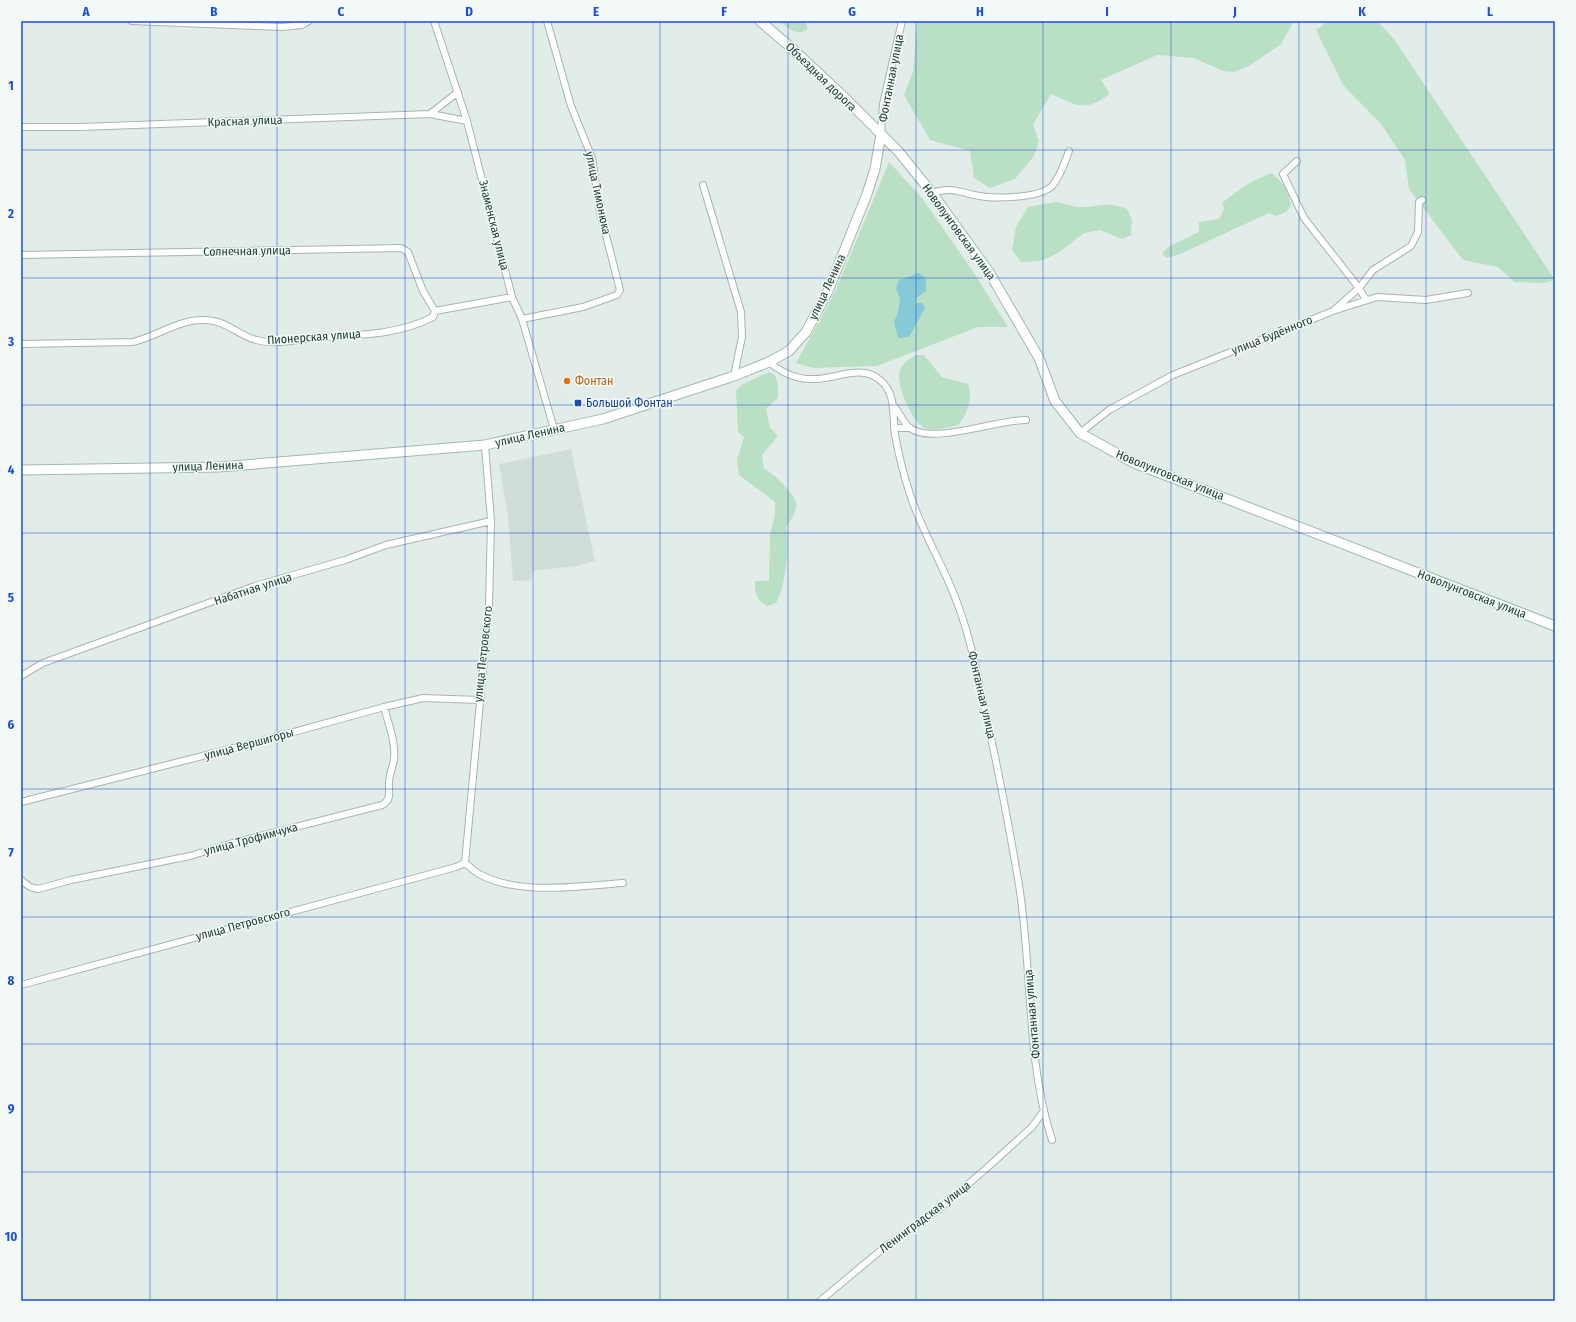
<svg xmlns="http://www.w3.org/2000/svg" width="1576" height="1322" font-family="'Fira Sans Condensed',sans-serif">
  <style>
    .built { fill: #d0ddd8 }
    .green { fill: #b9e0c5 }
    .water { fill: #86c9d7 }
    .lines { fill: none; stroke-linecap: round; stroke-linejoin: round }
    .street-casing { stroke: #a4b6b0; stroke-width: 8 }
    .secondary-casing { stroke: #9fbab1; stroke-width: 11 }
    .street { stroke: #fff; stroke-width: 6 }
    .secondary { stroke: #fff; stroke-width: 9 }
    .grid { fill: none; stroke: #1d4ed8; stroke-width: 1; stroke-opacity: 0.55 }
    .food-dot { fill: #e8710a; stroke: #f3f9f6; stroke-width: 1.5 }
    .transit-dot { fill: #1a4fb4; stroke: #f3f9f6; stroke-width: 1.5 }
    .labels { text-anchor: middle; stroke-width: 3; stroke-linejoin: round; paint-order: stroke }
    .street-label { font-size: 12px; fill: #204038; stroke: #f3f9f6 }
    .food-label { font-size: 12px; fill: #c56008; stroke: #f3f9f6; text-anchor: start }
    .transit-label { font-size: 12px; fill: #164399; stroke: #f3f9f6; text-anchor: start }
    .neatline { fill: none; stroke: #1d4ed8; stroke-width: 1.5 }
    .grid-label { font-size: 13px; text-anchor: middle; font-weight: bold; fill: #1d4ed8 }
  </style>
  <rect width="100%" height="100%" fill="#e2ede9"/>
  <path class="built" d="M571 449 595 561 576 566 533 571 531 580 513 581 508 517 499 464Z"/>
  <path class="green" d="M779 21H805L807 24V30C794 37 789 27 779 21Z
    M917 21H1294L1281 44 1249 66 1234 72 1223 71 1194 58 1157 55 1101 80 1110 94C1084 113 1077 105 1051 94L1033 125 1039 141 1034 156 1015 179 990 188 974 178 970 151 930 140 904 95 913 72Z
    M1328 21H1377L1394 39 1555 280 1543 283 1514 282 1498 267 1463 260 1409 189 1405 160 1381 124 1343 85 1316 30Z
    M889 162 922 198 976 276 1008 327H978L877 366 813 368 796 363 835 292Z
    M1272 173 1287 188 1291 206 1286 212 1276 216 1269 213 1180 254 1167 258 1162 254 1168 247 1199 232V222L1219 219 1224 209 1222 203C1238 190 1253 179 1272 173Z
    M1056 202C1063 203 1071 206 1078 207 1097 208 1106 200 1127 209L1132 220 1131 235 1122 239 1100 230 1084 233 1058 253 1041 261 1021 262 1012 250 1016 227 1028 207Z
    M916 355H924L942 377 968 384C973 398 968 414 958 425 950 427 936 431 927 429 913 425 895 384 900 370 903 362 909 359 916 355Z
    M769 372 775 375 778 385V398L766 409 770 428 778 436 762 455 764 469C772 471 795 494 796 504 797 512 790 521 786 527 790 548 786 584 776 603L767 606C756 600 755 592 755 581H769L770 534 775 515V502L739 475 737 460 744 437 738 432 736 391 741 385Z"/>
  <path class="water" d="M919 273 926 279V291L916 298V303H922L925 308 909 337 898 338 894 322 898 312 900 298 896 289 898 281Z"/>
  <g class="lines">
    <defs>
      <path id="street" d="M132 21 282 27 302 25 309 21
        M434 21 467 121 512 297 522 319 554 429
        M430 114 458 92
        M21 127H81L430 114 467 121
        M881 134 883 104 902 21
        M1297 161 1283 174 1304 218 1359 288 1366 300
        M703 185 741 312 742 337 734 376
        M932 193C950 187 957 191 974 195 991 199 1039 199 1052 186 1060 177 1065 162 1069 151
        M21 255 401 248 408 252 423 291 435 311
        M1336 310 1377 297 1426 300 1468 293
        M522 319 583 307 617 295 620 290 600 212 592 158 571 106 547 21
        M21 344 133 342C158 336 179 319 205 320 225 320 238 335 256 340 274 345 295 340 313 338 353 335 397 336 433 317L435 311 512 297
        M769 362C782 373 797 380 815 379 836 379 861 364 880 380 897 394 892 416 895 435 899 456 904 477 911 497 923 534 945 568 958 605 970 637 977 672 984 706 997 763 1008 821 1018 879 1033 965 1025 1057 1052 1140
        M894 406C899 412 904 424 910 428 932 445 999 419 1026 420
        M895 428H910
        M1080 433 1109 410 1173 375 1333 311 1359 288 1373 270 1411 246 1418 232 1419 202 1422 200
        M21 676 43 663 255 586 345 560 386 545 491 521
        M21 802 254 743 384 707 423 698 479 700
        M465 863C469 866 474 871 479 874 519 896 579 886 623 883
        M21 880 30 887 38 889 71 880 190 856 233 843 382 805C393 799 388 791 389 781 390 773 393 766 394 759 396 742 388 723 384 707
        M21 985 456 867 465 863 489 605 491 521 485 445
        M820 1301 886 1246 939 1209 988 1167 1032 1127 1043 1112"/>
      <path id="secondary" d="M760 21 795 51 843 96 898 151 932 193 989 272 1039 358 1055 401 1080 433 1134 463 1555 626
        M21 470 219 467 485 445 603 419 734 376 769 362 789 351 806 332 828 291 867 194 875 169 881 134"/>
    </defs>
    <use href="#street" class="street-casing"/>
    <use href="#secondary" class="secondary-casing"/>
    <use href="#street" class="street"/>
    <use href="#secondary" class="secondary"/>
  </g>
  <path class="grid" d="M150 21V1301M277 21V1301M405 21V1301M533 21V1301M660 21V1301M788 21V1301M916 21V1301M1043 21V1301M1171 21V1301M1299 21V1301M1426 21V1301M21 150H1555M21 278H1555M21 405H1555M21 533H1555M21 661H1555M21 789H1555M21 917H1555M21 1044H1555M21 1172H1555"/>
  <circle class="food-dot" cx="567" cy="381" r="4"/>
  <rect class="transit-dot" x="574" y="399" width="8" height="8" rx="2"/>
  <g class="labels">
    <g class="street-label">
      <text transform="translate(821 77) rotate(44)" y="4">Объездная дорога</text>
      <text transform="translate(891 78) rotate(-79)" y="4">Фонтанная улица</text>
      <text transform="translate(245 121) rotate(-2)" y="4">Красная улица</text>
      <text transform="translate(598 193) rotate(78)" y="4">улица Тимонюка</text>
      <text transform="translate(494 225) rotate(76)" y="4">Знаменская улица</text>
      <text transform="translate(959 232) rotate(54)" y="4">Новолунговская улица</text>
      <text transform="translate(247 251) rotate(-1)" y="4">Солнечная улица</text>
      <text transform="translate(827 287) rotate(-65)" y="4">улица Ленина</text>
      <text transform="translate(1272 335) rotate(-22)" y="4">улица Будённого</text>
      <text transform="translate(314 337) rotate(-4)" y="4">Пионерская улица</text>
      <text transform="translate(530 435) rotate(-13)" y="4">улица Ленина</text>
      <text transform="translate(208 466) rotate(-2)" y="4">улица Ленина</text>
      <text transform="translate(1170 475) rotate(22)" y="4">Новолунговская улица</text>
      <text transform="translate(253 589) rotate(-18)" y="4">Набатная улица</text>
      <text transform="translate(1472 594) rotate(21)" y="4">Новолунговская улица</text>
      <text transform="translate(483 654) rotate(-84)" y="4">улица Петровского</text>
      <text transform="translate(982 695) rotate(77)" y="4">Фонтанная улица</text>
      <text transform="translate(249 744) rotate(-15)" y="4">улица Вершигоры</text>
      <text transform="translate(251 839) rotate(-15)" y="4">улица Трофимчука</text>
      <text transform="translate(243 924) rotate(-15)" y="4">улица Петровского</text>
      <text transform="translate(1032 1014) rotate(-95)" y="4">Фонтанная улица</text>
      <text transform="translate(925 1217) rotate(-37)" y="4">Ленинградская улица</text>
    </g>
    <g class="food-label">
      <text x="575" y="385">Фонтан</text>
    </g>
    <g class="transit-label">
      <text x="586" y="407">Большой Фонтан</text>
    </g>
  </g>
  <rect width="1576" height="1322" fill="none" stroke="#f3f9f6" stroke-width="44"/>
  <rect x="22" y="22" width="1532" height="1278" class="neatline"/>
  <g class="grid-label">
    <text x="86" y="16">A</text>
    <text x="214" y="16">B</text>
    <text x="341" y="16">C</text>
    <text x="469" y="16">D</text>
    <text x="596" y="16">E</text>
    <text x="724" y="16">F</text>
    <text x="852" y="16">G</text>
    <text x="980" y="16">H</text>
    <text x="1107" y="16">I</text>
    <text x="1235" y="16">J</text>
    <text x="1362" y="16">K</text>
    <text x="1490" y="16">L</text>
    <text x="11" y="90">1</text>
    <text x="11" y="218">2</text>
    <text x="11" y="346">3</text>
    <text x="11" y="474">4</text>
    <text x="11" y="602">5</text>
    <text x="11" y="729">6</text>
    <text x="11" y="857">7</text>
    <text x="11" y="985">8</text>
    <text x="11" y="1113">9</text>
    <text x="11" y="1241">10</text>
  </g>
</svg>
